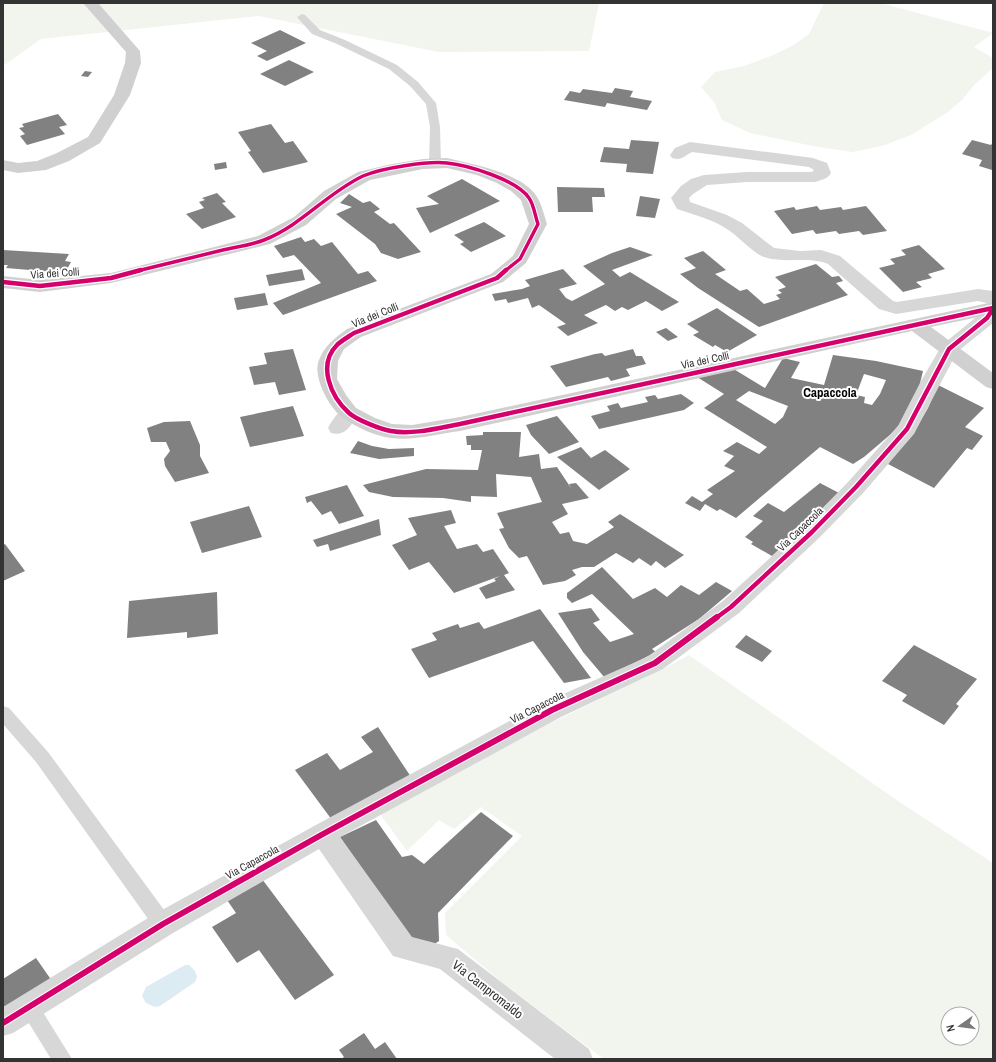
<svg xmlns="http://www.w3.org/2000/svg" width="996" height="1062" font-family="'Archivo Narrow',sans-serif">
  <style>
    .green { fill: #f1f5ed; fill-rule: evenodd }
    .water { fill: #ddebf3 }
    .building { fill: #818181; fill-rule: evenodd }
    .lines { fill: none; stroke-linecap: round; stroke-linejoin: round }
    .lane { fill: #d7d7d7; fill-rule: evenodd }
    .street { fill: #d7d7d7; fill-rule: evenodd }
    .secondary { fill: #d0d0d0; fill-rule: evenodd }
    .cycleway-far2-casing { stroke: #fff; stroke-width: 5.5 }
    .cycleway-far1-casing { stroke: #fff; stroke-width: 7 }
    .cycleway-casing { stroke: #fff; stroke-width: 8 }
    .cycleway-far2 { stroke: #d6006c; stroke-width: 3.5 }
    .cycleway-far1 { stroke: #d6006c; stroke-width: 4.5 }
    .cycleway { stroke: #d6006c; stroke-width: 6 }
    .labels { text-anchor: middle; stroke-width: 4; stroke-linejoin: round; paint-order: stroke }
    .street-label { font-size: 11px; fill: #333; stroke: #fff }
    .quarter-label { font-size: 13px; font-weight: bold; fill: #000; stroke: #fff }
    .near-street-label { font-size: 13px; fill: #333; stroke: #fff }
  </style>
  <rect width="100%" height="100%" fill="#fff"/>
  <path class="green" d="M3 3H599L589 51 439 52 259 16 41 39 3 66Z
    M824 3H880L993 33 974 47 993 58V68L974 85 963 99 948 112 911 135 885 145 853 152 818 147 750 133 722 120 714 102 701 87 715 72 744 66 771 56 792 46 809 34Z
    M689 655 898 801 993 863V1059H604L504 984 446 935 445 913 522 836 481 807 454 829 439 820 407 851 380 814 530 733 671 665ZM948 1014H972V1038H948Z"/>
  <path class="water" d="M185 965H189L195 971 197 977 195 982 160 1006 155 1007 146 1003 142 996 146 987Z"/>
  <path class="building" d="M280 30 306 43 267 61 257 56 267 51 251 43Z
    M289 60 314 72 285 86 260 74Z
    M85 71 92 72 88 77 81 76Z
    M615 88 633 91 630 97 652 101 647 110 607 103 605 107 564 100 570 91 580 93 583 89 612 93Z
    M58 114 67 125 59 127 65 134 27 145 20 136 25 134 19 128 24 127 22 124Z
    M271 124 285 143 293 141 308 162 263 173 248 152 251 151 238 132Z
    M631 140 659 142 653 174 626 172 627 164 600 162 604 147 629 149Z
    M972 140 991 145 993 142 992 170 979 166 982 160 962 154Z
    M226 162 227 168 215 170 214 164Z
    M462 179 500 201 430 233 416 208 439 204 427 196Z
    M557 187 604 188 605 197H592L593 212H558Z
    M217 193 226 202 222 203 236 217 202 229 186 214 204 208 199 202 205 200 202 198Z
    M349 194 363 203 370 201 380 209 374 212 390 224 394 223 421 252 398 259 381 253 375 244 336 214 352 207 340 203Z
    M640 196 660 199 655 218 636 216Z
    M817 206 820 210 841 207 843 210 866 206 887 231 863 235 859 231 839 234 836 231 816 234 813 230 792 234 774 211 794 207 796 210Z
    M484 222 506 236 471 252 460 244 464 242 454 235Z
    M301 237 305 242 314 239 321 246 332 242 358 274 368 271 377 281 283 315 273 303 321 283 294 255 283 258 274 246Z
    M919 245 945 269 928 274 932 278 916 282 922 287 903 292 879 268 895 264 890 259 906 255 901 250Z
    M630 247 653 255 612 270 620 277 630 272 679 302 662 311 646 301 628 310 622 307 615 311 606 305 584 315 598 323 568 336 557 327 566 324 539 305 532 308 528 298 508 303 506 299 495 301 492 294 522 289 530 286 525 280 563 269 577 284 559 289 566 298 572 301 605 284 583 266 612 253Z
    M3 250 69 254 65 261 71 262 65 273 6 268 8 265H3Z
    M703 251 726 270 715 274 740 291 747 289 764 304 780 299 776 295 782 293 778 290 786 287 775 277 816 264 832 277 839 276 843 281 836 283 848 295 759 327 698 288 680 274 696 268 684 258Z
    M302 269 305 280 269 286 266 275Z
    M265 293 268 305 237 310 234 298Z
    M717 308 730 317 757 335 727 352 715 345 713 347 693 335 699 332 687 324Z
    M666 328 678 337 668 341 656 332Z
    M293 349 306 390 279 395 275 382 254 385 249 367 267 364 264 353Z
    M633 349 636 356H642L646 364 626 369 630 376 611 381 608 377 566 387 550 366 595 354 602 353 605 356Z
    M833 355 876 361 923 371 914 408 891 434 864 457 853 464 820 447 736 518 720 509 717 511 705 504 700 511 685 503 692 496 702 502 713 494 707 490 735 471 724 466 734 456 723 451 737 442 759 454 767 447 704 408 724 394 697 377 732 368 765 388 783 358 800 362 791 378 824 385ZM864 374 886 380 880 394 872 405 864 403 865 397 856 395ZM749 391 788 406 783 417 775 424 736 400Z
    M938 385 984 408 965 427 983 436 972 450 967 448 934 488 888 464 918 425 928 408Z
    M681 394 694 403 684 410 599 429 591 416 610 411 607 406 618 403 621 408 648 402 645 397 655 395 658 399Z
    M293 406 304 436 250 447 240 417Z
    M557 416 579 442 549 454 531 435 526 425Z
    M190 421 200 445V456L209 473 175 482 165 466 164 459 170 451 166 442H151L147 428 164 422Z
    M483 432H521L519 457 539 454 541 469 557 467 571 488 569 484 576 483 589 498 562 504 568 514 552 522 560 534 569 532 573 541 587 544 614 527 608 522 620 514 684 555 665 568 656 561 651 566 639 558 633 563 616 553 594 567H582L572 570 576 575 565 581 543 585 527 556 519 558 509 548 499 529 504 528 497 513 542 502 531 477 496 474 497 497 471 496V502L443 498 393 497 369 492 363 485 426 469 478 470 482 450H471V445H467L466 436 483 435Z
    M358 441 372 446 389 449 414 448V456L379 459 350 453Z
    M581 447 591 458 605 450 630 469 599 490 557 457Z
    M820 483 839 493 772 556 751 544 753 542 745 537 763 521 753 516 768 503 784 512Z
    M347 485 364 516 339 524 331 511 322 515 311 501 307 503 305 497Z
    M249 506 262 537 202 553 190 522Z
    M451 510 456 523 444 526 457 549 477 544 483 552 493 549 509 573 504 575 515 590 486 599 479 588 496 581 494 579 500 576 454 593 429 562 409 570 392 545 417 535 408 518Z
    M379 519 381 535 330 551 328 544 317 547 313 540Z
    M5 544 25 571 3 581V545Z
    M602 567 633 599 655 588 667 597 681 585 699 595 716 582 732 591 699 619 652 649 656 652 605 678 583 652 558 613 591 608 600 620 593 623 610 642 634 634 592 594 572 603 567 598V593Z
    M217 592 218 634 187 638V632L127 638 129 601Z
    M540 609 591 678 564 683 533 641 429 678 411 649 437 640 432 633 458 624 460 628 479 622 484 629Z
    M746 635 772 651 762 662 735 647Z
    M914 645 977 679 956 704 959 706 944 725 902 701 907 695 882 681Z
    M378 727 411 777 332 820 295 770 327 753 340 770 373 752 361 737Z
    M481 812 513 836 438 913 439 941 431 946 411 939 340 837 376 820 402 857 412 855 424 864Z
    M262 879 334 975 295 1000 259 950 237 963 212 927 236 913 227 900Z
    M36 958 52 981 3 1010V979Z
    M364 1033 375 1049 385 1042 397 1059H341L344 1057 339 1050Z"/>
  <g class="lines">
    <path class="lane" d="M302 14 305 15 320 30 345 40 397 65 418 82 436 103 440 127 441 164 439 166H431L429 164 430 127 426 104 410 86 389 69 337 44 312 34 297 17Z
      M3 706 9 708 48 752 170 918 172 924 170 930 163 932 156 930 36 762 3 724Z
      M29 998 36 1001 72 1059H51L19 1007 22 1001Z"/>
    <path class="street" d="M690 142 813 158 827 163 831 173C828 179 821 180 815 182H747L707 185 693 194 689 198 690 202 727 215 742 223 774 248 800 251 821 250 840 256 893 301 897 302 978 289 993 291V323L957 352 914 434 864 492 820 537 739 613 663 669 561 717 340 837 412 937 458 949 589 1049 593 1059H555L440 969 393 956 319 849 173 933 13 1033 3 1036V1007L153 915 314 826 543 703 647 657 723 601 804 527 848 482 898 426 921 381 942 345 980 314 986 305 991 304 978 301 896 314 879 309 828 264C808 256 785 264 764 257 753 253 740 238 730 231 715 220 695 215 677 209L671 198 681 186 691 179 704 175 747 172H812L814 170 809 167 692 152C684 156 682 161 672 158L670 155 675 148Z
      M349 407 356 408 359 413C351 425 346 437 331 433L328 428C333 419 339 409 349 407Z"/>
    <path class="secondary" d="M83 3H98L140 51 141 63 130 95 100 143 69 161 46 170 18 173 3 170V160L18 163 37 161 57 153 88 137 114 95 125 63 126 52Z
      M447 158C472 164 523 173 537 197 542 205 544 215 547 224L526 263 503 282 361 337 344 349 338 361 337 379 346 395 356 408 375 418 392 424 412 425 460 417 993 302V314L931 327 993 373V389L986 387 912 331 460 431C437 434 414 441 391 438 375 436 356 427 343 418 329 408 312 376 319 360 325 345 335 338 347 329L491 274 513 256 529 224 521 200 511 191 497 183 477 175 447 168 423 169 370 180 336 199 306 225 270 244 111 283 40 292 3 288V276L40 280 111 273 258 236 294 217 324 191 358 172 392 164 423 159Z"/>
    <defs>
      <path id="cycleway-far2" d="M137 271C166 264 194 257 223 250 236 247 251 245 264 240 302 225 327 193 363 176 382 168 427 161 447 163 468 165 517 180 529 198 534 205 535 216 538 224L520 259 505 271"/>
      <path id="cycleway-far1" d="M506 270 497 278 354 333C348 337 341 341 337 345 317 365 331 397 349 413 357 420 380 429 391 431 413 435 438 428 460 424L993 308
        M3 282 40 286 111 278 141 270
        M716 618 731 607 812 532 856 487 907 429 949 349 987 318 993 309"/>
      <path id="cycleway" d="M3 1023 163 924 323 834 552 710 655 663 717 617"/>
    </defs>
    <use href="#cycleway-far2" class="cycleway-far2-casing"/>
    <use href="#cycleway-far1" class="cycleway-far1-casing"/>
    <use href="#cycleway" class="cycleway-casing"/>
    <use href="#cycleway-far2" class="cycleway-far2"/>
    <use href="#cycleway-far1" class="cycleway-far1"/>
    <use href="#cycleway" class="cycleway"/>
  </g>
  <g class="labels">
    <g class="street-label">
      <text transform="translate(55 273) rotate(-4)" y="4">Via dei Colli</text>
      <text transform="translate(375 315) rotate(-22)" y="4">Via dei Colli</text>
      <text transform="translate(705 360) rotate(-12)" y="4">Via dei Colli</text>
      <text transform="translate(800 529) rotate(-44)" y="4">Via Capaccola</text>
      <text transform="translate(537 707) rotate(-27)" y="4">Via Capaccola</text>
      <text transform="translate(252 862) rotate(-29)" y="4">Via Capaccola</text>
    </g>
    <g class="quarter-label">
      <text x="830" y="397">Capaccola</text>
    </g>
    <g class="near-street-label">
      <text transform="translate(488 989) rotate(38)" y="5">Via Campromaldo</text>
    </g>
  </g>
  <rect width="996" height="1062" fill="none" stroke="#333333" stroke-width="8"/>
  <g transform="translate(960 1026) rotate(256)"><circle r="19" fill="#ffffff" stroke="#adadad"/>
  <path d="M0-3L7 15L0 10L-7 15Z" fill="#7a7a7a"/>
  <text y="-6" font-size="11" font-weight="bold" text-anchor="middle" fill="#333333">N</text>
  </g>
</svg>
